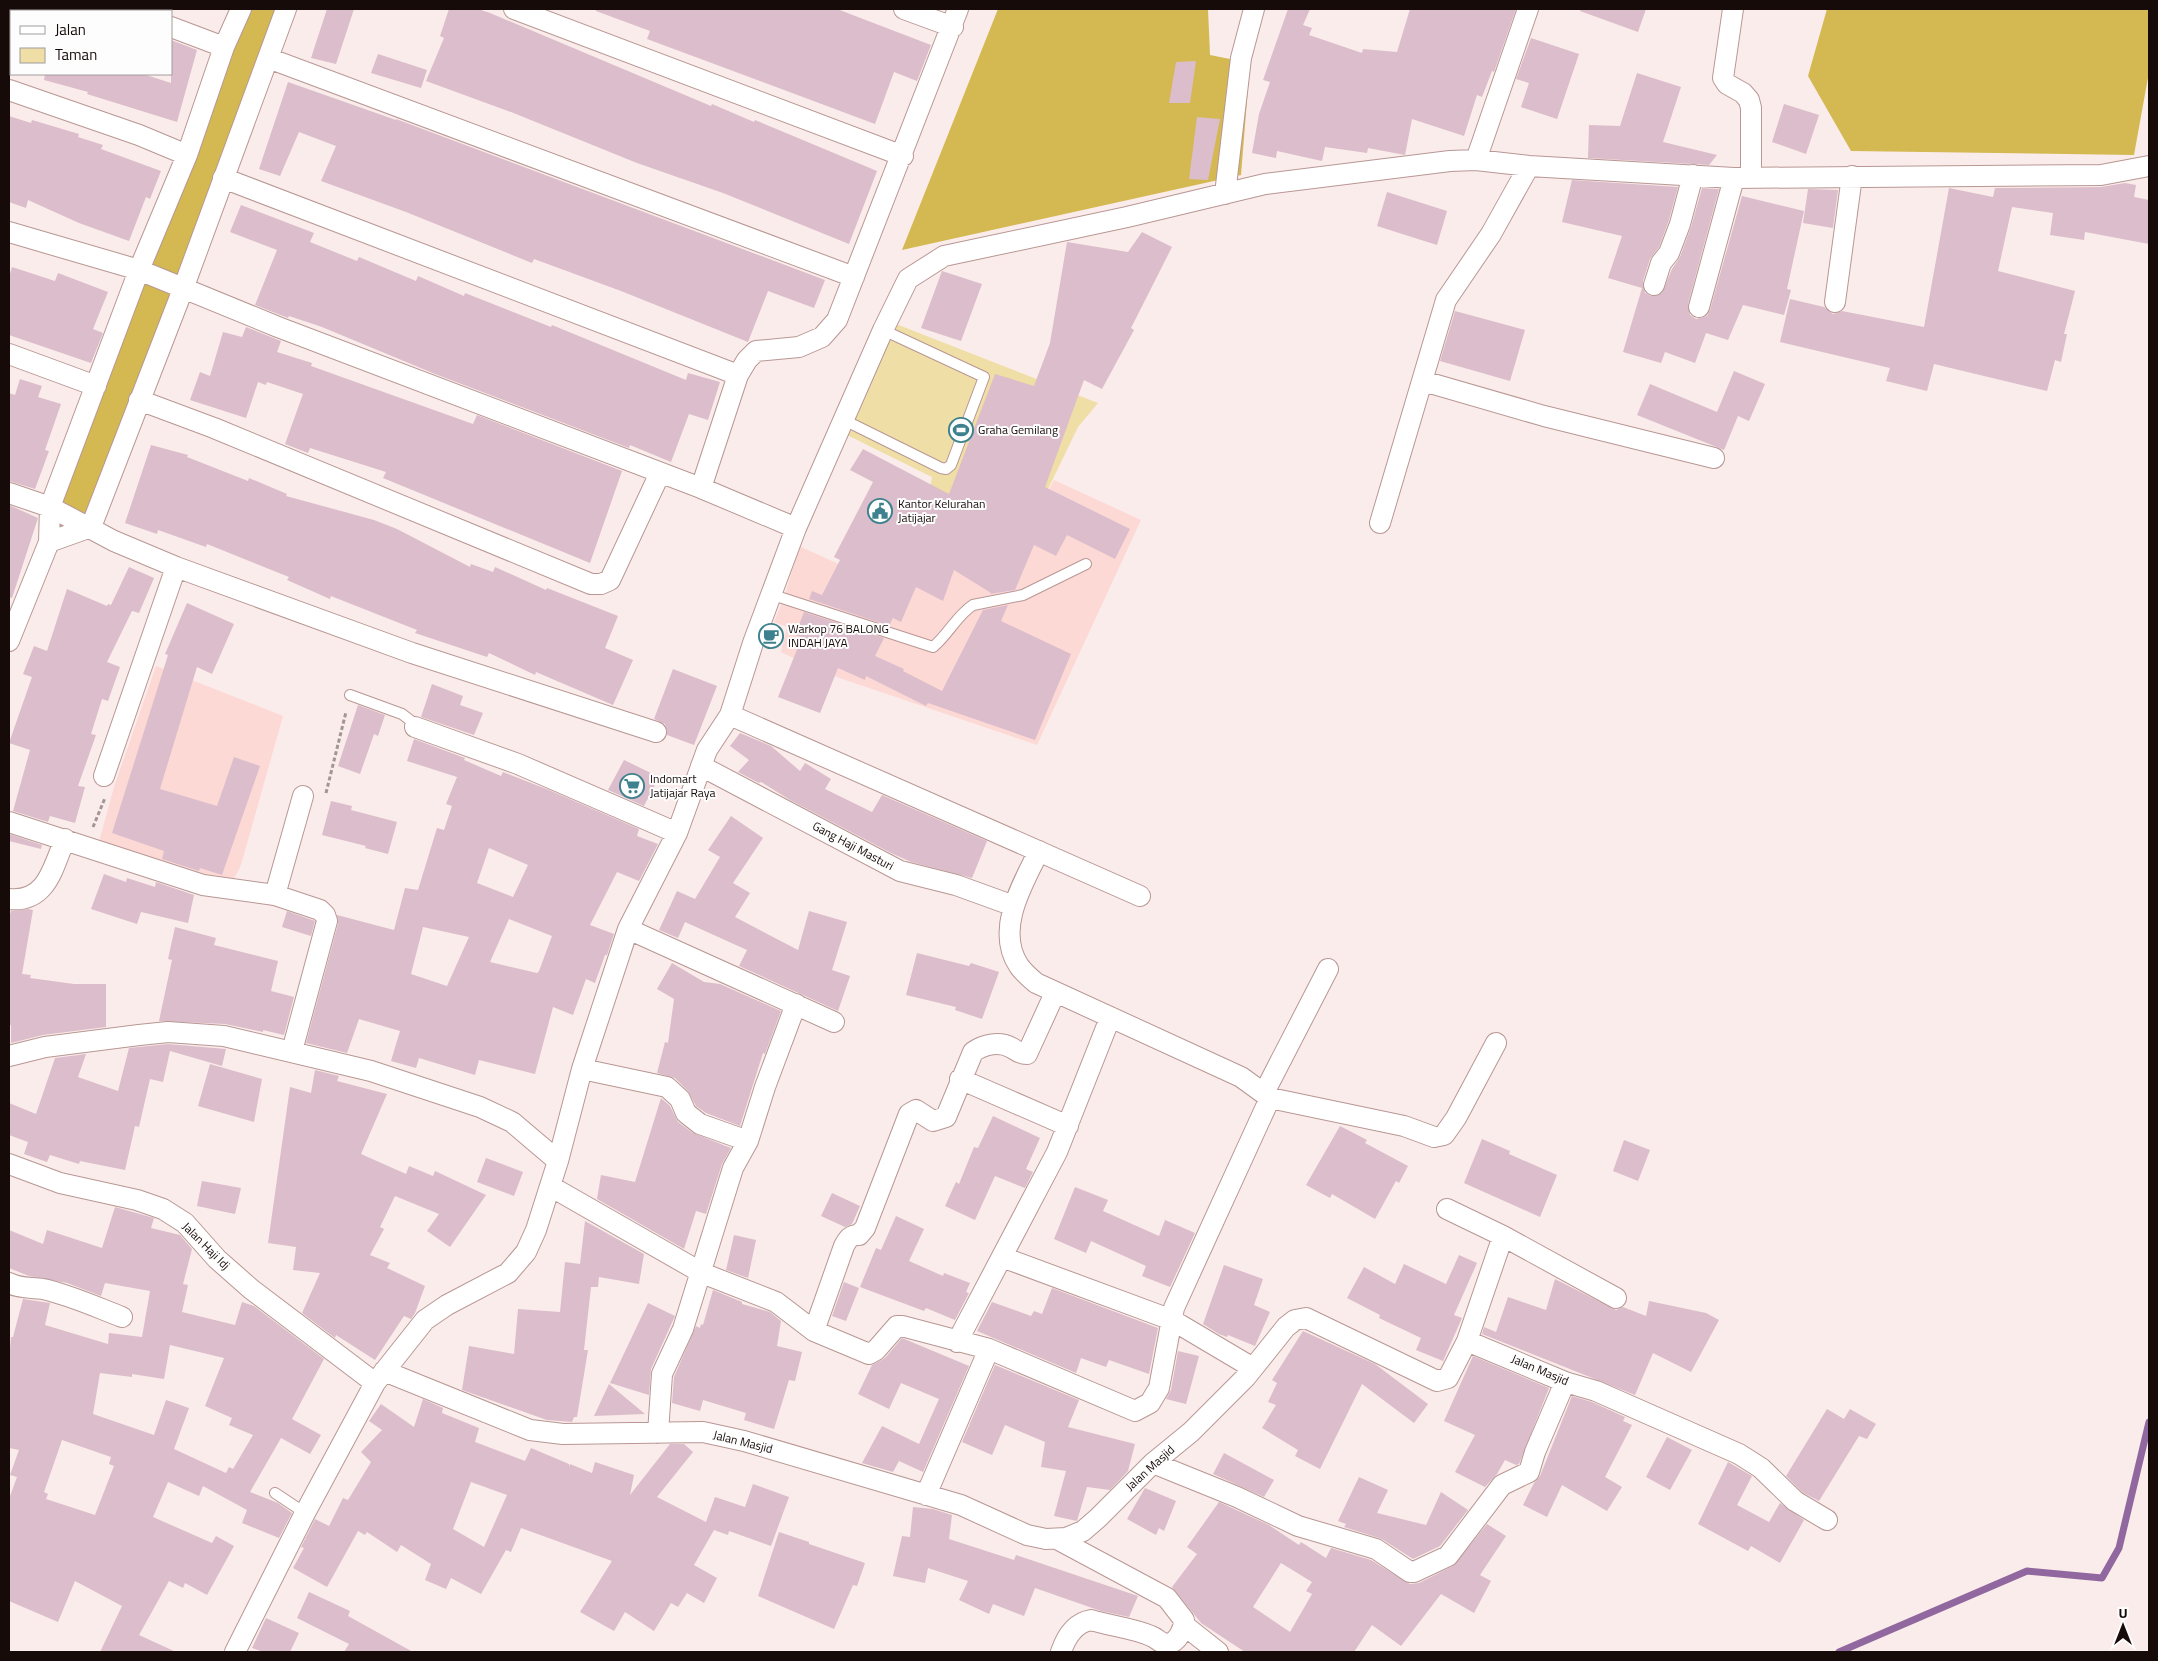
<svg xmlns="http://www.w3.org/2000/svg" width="2158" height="1661" font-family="'Titillium Web',sans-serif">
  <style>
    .built { fill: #fdd9d6 }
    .green { fill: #efdea5 }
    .forest { fill: #d4b851 }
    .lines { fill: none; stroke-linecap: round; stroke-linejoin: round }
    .stream { stroke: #90679e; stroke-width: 7 }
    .building { fill: #dcbdcb; fill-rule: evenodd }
    .service-casing { stroke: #b89794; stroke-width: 12 }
    .minor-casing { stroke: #b89794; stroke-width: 22 }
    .path { stroke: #a39594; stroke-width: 3; stroke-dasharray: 4 2.5; stroke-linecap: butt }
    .service { stroke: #fff; stroke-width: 10 }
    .minor { stroke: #fff; stroke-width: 20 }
    .labels { text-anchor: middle; stroke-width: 4; stroke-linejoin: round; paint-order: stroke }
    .poi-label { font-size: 12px; fill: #170b0a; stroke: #fdfdfd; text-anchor: start }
    .street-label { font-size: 12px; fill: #170b0a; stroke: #fdfdfd }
  </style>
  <rect width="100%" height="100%" fill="#faecea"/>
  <path class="built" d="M1054 480 1141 520 1037 745 822 672 781 652 787 627 774 622 784 598 799 546 872 579 1022 542Z
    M156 666 283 716 241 865 231 885 97 849 114 787Z"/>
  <path class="green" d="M896 324 1098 403 1078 427 1022 543 928 501 932 477 843 433Z"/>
  <path class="forest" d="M241 9H286L91 527 49 542 50 507Z
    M998 9H1208L1210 55 1250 63 1241 175 902 250Z
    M1827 9H2149V72L2134 155 1851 151 1808 76Z"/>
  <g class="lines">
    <path class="stream" d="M1839 1652 2027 1571 2102 1578 2119 1548 2149 1422"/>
  </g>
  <path class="building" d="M327 9H354L336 64 311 58Z
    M449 9H478L490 13 711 106 712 104 754 122 755 120 877 171 849 244 723 193 637 163 511 112 426 81 444 38 440 36Z
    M596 9H837L931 45 917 81 894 72 875 124 647 39 650 31 596 11Z
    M1288 9H1310L1303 25 1312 28 1309 35 1362 53 1363 49 1397 52 1410 9H1516L1494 72 1492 71 1482 97 1477 95 1464 136 1412 119 1405 155 1368 148 1367 153 1325 147 1322 161 1277 151 1276 158 1252 153 1259 114 1270 82 1263 80Z
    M1581 9H1646L1638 32 1580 11Z
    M1531 38 1579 54 1557 119 1521 107 1529 83 1516 79Z
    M171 40 197 50 177 122 87 94 88 92 44 80 45 74H143L171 83Z
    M378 54 427 70 421 88 371 73Z
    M1196 61 1190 103H1169L1176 62Z
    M1637 73 1681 87 1663 142 1717 155 1709 165 1588 158 1589 125 1620 126Z
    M288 82 396 120V119L825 280 814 308 768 291 748 342 621 291 534 259 532 263 406 212 321 181 336 146 299 132 280 176 259 169Z
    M1784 104 1819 115 1806 154 1772 142Z
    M9 116 31 123 32 120 79 134 78 137 103 145 101 149 161 171 150 199 146 197 129 241 79 223 28 200 26 208 9 202Z
    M1197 117 1220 119 1208 180 1189 179Z
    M1572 180 1678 187 1669 220 1659 247 1650 259 1643 281 1645 293 1651 296 1662 293 1672 269 1680 257 1691 227 1702 188 1719 189 1688 304 1690 315 1696 319 1707 316 1710 310 1742 196 1804 211 1787 289 1791 290 1784 315 1743 305 1728 340 1706 333 1695 363 1665 352 1661 363 1623 352 1642 288 1608 278 1622 236 1562 222Z
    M2125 183 2136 185 2134 197 2149 200V244L2085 232 2084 240 2050 235 2053 213 2012 207 1998 271 2075 291 2064 334H2067L2061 362 2055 360 2047 391 1934 364 1927 391 1886 381 1890 368 1780 342 1790 299 1824 307 1833 314 1842 311 1924 327 1949 188 1993 197 1995 188 2101 187Z
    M1808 189 1838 190 1833 228 1803 223Z
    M1387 192 1447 211 1437 245 1377 226Z
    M241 205 314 233 310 242 357 261 359 257 416 281 418 276 464 296 465 293 551 327 552 325 686 380 688 373 720 382 708 420 689 414 671 462 630 445 629 448 435 374 322 327 289 316 288 318 255 305 277 250 230 232Z
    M1142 232 1172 247 1131 328 1134 330 1102 389 1084 380 1045 487 1130 529 1115 559 1067 535 1056 556 1034 545 1015 590 990 594 991 593 954 570 943 601 916 587 901 622 893 618 889 626 809 599 812 591 822 595 840 560 834 557 873 482 850 470 863 449 949 494 995 374 1034 386 1050 343 1067 242 1128 252Z
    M12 267 55 281 58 273 108 292 93 329 103 333 91 363 9 335V277Z
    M942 271 982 284 961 341 921 328Z
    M1455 311 1525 330 1510 381 1440 361Z
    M246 327 281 341 277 352 312 363 311 366 473 424 477 415 622 471 590 563 383 478 386 472 310 448 308 453 285 444 303 394 267 382 266 385 258 382 246 418 190 400 200 372 210 376 223 332 242 337Z
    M1734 371 1765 384 1749 421 1738 416 1724 450 1637 415 1650 384 1717 412Z
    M20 379 42 386 38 397 61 404 45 450 49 451 35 489 9 481V393L15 395Z
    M151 445 188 455 187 457 248 481 249 478 287 494 286 496 374 520 397 529 470 567 471 564 493 572 495 567 546 590 547 588 618 616 605 648 633 660 613 705 536 672 535 675 489 653 487 657 415 633 417 630 331 596 330 599 287 580 289 577 207 544 206 547 158 530 157 534 125 523Z
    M9 505 38 518 12 598 9 597Z
    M129 567 154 578 139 613 132 611 107 662 120 667 108 701 102 699 91 734 96 735 78 786 85 787 75 823 50 816 48 822 13 811 30 750 9 743 32 677 23 674 34 646 47 651 67 589 107 606 108 604 111 605Z
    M187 603 234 624 212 674 197 667 160 789 217 806 234 757 260 766 222 875 200 868 199 871 162 859 164 851 112 833 168 655 165 654Z
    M1008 605 1001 621 1071 654 1035 740 928 703 926 706 866 676 865 680 838 668 820 713 778 697 802 637 795 635 804 612 884 638 875 656 904 669 903 671 942 691 983 610Z
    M673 669 717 686 694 745 667 735 665 724 654 719Z
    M432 684 463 696 460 705 483 713 474 735 421 717Z
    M358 705 385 715 378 736 374 734 360 774 338 766Z
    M740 733 771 746 800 771 805 763 831 779 825 789 872 812 882 795 987 841 972 878 911 862 891 853 790 800 761 782 759 783 738 772 749 760 730 746Z
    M414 739 465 758 464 760 501 776 503 772 549 790 639 829 637 836 658 844 639 881 617 872 590 925 614 934 607 955H605L595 983 586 979 573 1015 553 1007 535 1074 479 1060 475 1075 419 1058 416 1068 391 1061 400 1031 359 1019 347 1053 306 1043 338 924 337 915 394 930 405 888 418 890 437 828 444 830 452 806 446 804 457 777 407 761ZM489 848 528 865 513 897 477 883ZM509 919 552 936 539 971 537 973 490 962ZM423 927 469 937 447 986 411 974Z
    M624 760 659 777 644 806 608 790Z
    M331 801 352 806 351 810 397 822 388 854 365 848 366 846 322 835Z
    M731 816 763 838 733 883 750 893 735 917 798 950 809 911 847 922 832 970 850 976 838 1011 739 966 747 950 685 922 678 938 659 930 677 891 695 899 720 857 708 850Z
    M9 834 42 845 41 849 9 841Z
    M104 874 126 882 127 878 155 887 156 882 194 895 188 923 141 912 137 924 91 909Z
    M28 909 33 910 22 974 31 975 30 978 74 984H106V1027L43 1035 11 1043V1025H9V918L11 911Z
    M287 911 315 921 311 936 282 927Z
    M175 927 216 938 214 945 278 961 271 991 294 997 284 1035 263 1030V1032L225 1024 159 1021 172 960 168 959Z
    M917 953 969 966 971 963 999 972 982 1019 955 1010 956 1007 906 995Z
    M672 963 704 982 720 984 781 1011 765 1054 763 1053 740 1126 706 1113 696 1106 688 1091 675 1078 657 1073 665 1042 668 1043 674 999 657 989Z
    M168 1044 226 1049 222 1066 170 1051 163 1082 150 1079 139 1127 135 1126 125 1170 80 1161 79 1164 50 1155 47 1162 24 1154 28 1142 9 1135V1103L36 1114 55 1058 86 1054 78 1077 118 1091 129 1048Z
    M210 1064 262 1079 254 1122 198 1106Z
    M315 1070 339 1076 337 1081 387 1094 361 1154 406 1174 409 1166 433 1176 435 1171 486 1195 450 1247 427 1231 439 1214 395 1196 380 1227 384 1229 370 1255 390 1263 387 1268 425 1286 415 1313 411 1319 404 1316 375 1360 336 1335 335 1338 302 1313 320 1273 293 1270 296 1247 268 1243 290 1087 311 1093Z
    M661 1098 670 1106 678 1122 693 1133 731 1148 722 1164 706 1214 696 1211 684 1249 597 1199 601 1175 635 1182Z
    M993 1116 1040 1138 1026 1169 1033 1172 1025 1188 995 1176 975 1220 945 1206 956 1182 959 1184 974 1147 978 1148Z
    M1340 1126 1367 1140 1365 1143 1408 1166 1399 1183 1396 1181 1375 1219 1332 1194 1330 1198 1306 1185Z
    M1482 1139 1510 1151 1509 1154 1557 1175 1540 1217 1464 1183Z
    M1624 1140 1650 1150 1638 1181 1613 1171Z
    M486 1158 523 1172 514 1196 477 1182Z
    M202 1181 241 1188 235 1214 197 1206Z
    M1075 1187 1108 1200 1103 1211 1159 1236 1165 1220 1195 1233 1170 1287 1142 1276 1146 1266 1091 1241 1086 1253 1054 1239Z
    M832 1193 860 1206 852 1224 845 1227 821 1216Z
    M115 1207 154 1218 151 1228 180 1235 192 1249 183 1284 188 1285 182 1312 235 1325 242 1302 254 1306 324 1359 292 1419 321 1435 310 1454 281 1438 250 1492 278 1503 292 1513 279 1538 242 1523 247 1510 203 1486 199 1496 168 1482 153 1517 212 1543 216 1536 234 1546 207 1595 185 1583 183 1588 169 1581 139 1635 176 1652H100L122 1606 75 1581 58 1622 9 1601V1499L17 1477 10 1475 19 1450 9 1448V1361L11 1337H13L23 1299 50 1303 45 1325 108 1344 109 1333 142 1337 150 1291 105 1283 101 1296 67 1283 29 1276 9 1268V1230L43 1244 47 1230 102 1248ZM170 1345 224 1358 205 1406 232 1418 229 1425 253 1435 233 1469 229 1467 226 1473 174 1449 189 1408 166 1400 154 1435 93 1414 100 1373 132 1377V1374L164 1379ZM62 1440 111 1457 109 1464 114 1466 95 1515 46 1499 48 1494 44 1492Z
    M896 1216 924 1229 909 1261 943 1276 944 1273 970 1283 966 1292 969 1293 955 1320 926 1308 924 1311 860 1287 876 1248 881 1250Z
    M585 1221 644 1254 639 1284 599 1277 598 1287H591L584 1350H588L577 1417H574L572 1422 547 1420 462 1390 469 1346 514 1354 518 1309 560 1312 565 1262 580 1264Z
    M734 1235 756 1240 748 1278 726 1270Z
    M1459 1255 1477 1263 1454 1315 1462 1318 1443 1361 1416 1350 1421 1338 1379 1318 1380 1315 1347 1298 1364 1267 1395 1284 1404 1264 1446 1284Z
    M1224 1265 1263 1279 1254 1305 1270 1312 1255 1346 1228 1335 1227 1337 1219 1334 1203 1324Z
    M1555 1279 1616 1310 1623 1307 1646 1316 1649 1301 1706 1313 1719 1320 1691 1372 1653 1353 1635 1395 1482 1334 1484 1327 1496 1332 1508 1297 1546 1310Z
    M844 1282 859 1288 846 1321 832 1316Z
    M1052 1288 1158 1328 1149 1374 1109 1360 1106 1367 1081 1358 1076 1373 977 1331 992 1302 1031 1316 1034 1311 1042 1314Z
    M713 1290 742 1302V1304L770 1312 781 1321 777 1346 802 1352 795 1381 789 1380 774 1429 744 1420 746 1413 703 1400 700 1411 672 1403 674 1377 696 1326 700 1328 701 1324 703 1325Z
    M648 1303 675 1316 651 1369 649 1395 610 1383Z
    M1303 1331 1375 1364 1428 1404 1414 1423 1362 1384 1320 1469 1295 1456 1298 1450 1262 1428 1276 1405 1268 1402 1277 1383 1272 1380Z
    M902 1338 969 1366 923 1472 899 1461 893 1472 862 1463 882 1426 919 1444 939 1399 901 1383 889 1409 858 1394 872 1365 885 1358Z
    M1178 1351 1199 1356 1186 1404 1166 1399 1171 1390Z
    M1473 1356 1549 1388 1519 1464 1516 1465 1505 1460 1497 1474 1485 1487 1455 1472 1475 1435 1444 1421Z
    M995 1365 1079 1400 1068 1427 1135 1444 1128 1471 1110 1490 1087 1487 1077 1521 1054 1516 1066 1471 1041 1467 1045 1442 1005 1425 992 1455 962 1442Z
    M609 1384 645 1414 594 1416Z
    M1572 1396 1592 1402 1625 1417 1623 1421 1632 1425 1605 1477 1622 1487 1607 1511 1562 1485 1547 1517 1523 1505 1534 1483 1540 1476Z
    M423 1399 443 1408 442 1413 479 1428 475 1442 525 1461 531 1448 569 1464V1467L570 1464 592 1473 595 1462 634 1475 630 1495 670 1444H684L693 1452 657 1497 706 1522 715 1497 745 1507 753 1484 789 1497 771 1546 729 1531 728 1535 714 1530 694 1565 717 1578 704 1603 687 1593 678 1607 671 1603 654 1631 625 1612 614 1631 580 1612 612 1561 521 1528 511 1552 506 1550 481 1594 451 1578 446 1589 425 1580 431 1564 401 1545 397 1552 367 1532 365 1535 358 1531 327 1587 293 1568 304 1548 301 1547 315 1519 329 1526 343 1498 348 1500 371 1462 361 1452 382 1430 369 1421 381 1404 414 1427ZM471 1482 507 1495 484 1547 453 1529Z
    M1827 1409 1844 1419 1850 1409 1876 1424 1867 1439 1859 1436 1819 1501 1802 1492 1786 1476Z
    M1667 1437 1692 1450 1670 1490 1646 1477Z
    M1224 1453 1274 1480 1264 1497 1213 1474Z
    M1728 1462 1752 1476 1737 1505 1769 1522 1780 1503 1804 1520 1780 1563 1751 1546 1748 1551 1698 1524Z
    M1359 1477 1388 1490 1377 1513 1426 1525 1441 1492 1468 1510 1440 1546 1413 1559 1382 1539 1344 1527 1346 1524 1338 1521Z
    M1145 1488 1176 1501 1164 1531 1159 1528 1156 1535 1127 1519Z
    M1219 1502 1269 1525 1299 1545 1301 1542 1326 1558 1331 1548 1371 1560 1410 1584 1419 1583 1453 1566 1487 1524 1506 1536 1480 1575 1491 1581 1474 1613 1441 1594 1401 1646 1372 1625 1354 1652H1245L1201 1623 1172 1587 1197 1554 1187 1547ZM1281 1563 1312 1582 1306 1591 1312 1594 1290 1632 1253 1607Z
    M913 1507 933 1509 952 1515 949 1539 1014 1560 1016 1555 1138 1596 1129 1617 1101 1611 1035 1588 1024 1616 993 1604 989 1614 959 1600 968 1581 928 1568 925 1583 893 1576 902 1536 910 1537Z
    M779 1532 809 1542V1544L865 1563 857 1586 853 1585 834 1629 758 1596Z
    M309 1592 350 1611 348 1616 413 1652H344L349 1644 297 1618Z
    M266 1618 299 1633 290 1652H264L252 1648Z"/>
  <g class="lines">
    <defs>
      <path id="service" d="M844 420 941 468 946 469 951 465 984 377 883 330
        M773 595 933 647C948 635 957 615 973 605L1023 595 1086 564
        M350 695 402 714 419 727
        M275 1493 305 1513"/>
      <path id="minor" d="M124 9 130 11
        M514 9 903 156
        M904 9 953 27
        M1733 9 1723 78 1727 84 1743 93 1749 100 1751 108V178
        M171 27 224 47
        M268 58 854 277
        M9 90 139 135 187 155
        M1476 160 1528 9
        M223 178 738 375
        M1225 194 1241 58 1254 9
        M9 232 139 270 278 327 701 488 796 528
        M1654 285 1661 263 1669 253 1680 224 1693 175
        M1835 302 1852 176
        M1699 307 1734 178
        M9 354 96 386
        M1423 381 1544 416 1714 458
        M139 400 214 428 591 584H601L610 580 660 473
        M701 488 738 375 747 360 756 351 799 347 822 337 837 320 958 9
        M9 493 50 507 114 541 176 567 412 653 656 732
        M1380 523 1446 300 1491 234 1529 166
        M91 527 183 289 286 9
        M49 542 91 527
        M9 641 49 542 50 507 139 270 187 155 224 47 241 9
        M730 715 1140 896
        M415 727 518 764 677 833
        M701 766 900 871 956 885 1014 906
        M104 776 176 567
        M9 822 203 885 275 895 320 910 325 915 327 921 292 1051
        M1039 851C1022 885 995 930 1019 966 1024 973 1030 978 1036 983L1241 1077 1270 1098 1404 1126 1434 1137 1444 1135 1456 1118 1496 1043
        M275 895 303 796
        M9 899C47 903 53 867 65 839
        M628 929 834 1022
        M9 1056 45 1047 139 1035 168 1032 224 1036 371 1071 480 1107 512 1122 558 1161
        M582 1069 667 1087 680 1099 686 1113 700 1124 748 1141
        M960 1079 1068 1126
        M1264 1093 1328 969
        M9 1164 60 1183 137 1200 163 1209 185 1223 217 1259 251 1289 375 1383
        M550 1186 702 1273 776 1302 814 1331 869 1354 876 1350 897 1326H902L989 1349 1135 1411 1150 1403 1159 1388 1174 1308 1270 1098
        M1447 1209 1503 1236 1616 1298
        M1002 1257 1172 1320 1253 1368
        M9 1283C20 1289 31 1287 43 1289 70 1295 96 1307 122 1317
        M814 1331 844 1246C848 1239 850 1235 859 1235L865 1228 909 1114 916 1110 933 1121 946 1117 973 1052C984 1044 1000 1041 1012 1048 1017 1051 1020 1054 1027 1054L1055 993
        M1467 1341 1503 1236
        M957 1342 1057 1152 1110 1018
        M384 1371 530 1430 563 1434 703 1432 744 1441 961 1505 1027 1535 1046 1539 1066 1538 1083 1531 1098 1518 1153 1463 1191 1432 1246 1377 1286 1327 1295 1320 1306 1318 1437 1381 1448 1378 1467 1341 1565 1382 1596 1391 1739 1454 1761 1468 1795 1501 1827 1520
        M658 1433 662 1374 683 1329 733 1168 748 1141 765 1087 796 1004
        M1153 1463 1237 1497 1298 1526 1376 1549 1410 1572H1414L1448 1556 1502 1485 1529 1472 1535 1452 1565 1382
        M926 1495 989 1349
        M1057 1539 1167 1598 1184 1620C1184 1629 1178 1642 1168 1644 1162 1645 1157 1638 1151 1636 1133 1628 1110 1626 1091 1620 1074 1623 1066 1637 1061 1652
        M1184 1625 1218 1652
        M235 1652 305 1513 375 1383 425 1320 447 1305 508 1273 526 1252 536 1230 558 1161 582 1069 628 929 677 833 707 750 730 715 753 643 796 528 883 330 908 279 944 256 1127 217 1265 184 1450 161 1476 160 1529 166 1734 178 2101 175 2149 166"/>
    </defs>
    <use href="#service" class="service-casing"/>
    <use href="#minor" class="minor-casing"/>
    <path class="path" d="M326 793 346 712
      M93 827 105 798"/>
    <use href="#service" class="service"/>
    <use href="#minor" class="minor"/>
  </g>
  <defs>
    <symbol id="stadium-ring" viewBox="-11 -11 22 22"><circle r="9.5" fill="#fdfdfd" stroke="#3c818d" stroke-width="1.5"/><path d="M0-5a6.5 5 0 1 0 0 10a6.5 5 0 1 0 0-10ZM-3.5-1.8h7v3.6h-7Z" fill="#3c818d"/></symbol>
    <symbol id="civic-ring" viewBox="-11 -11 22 22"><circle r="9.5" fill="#fdfdfd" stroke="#3c818d" stroke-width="1.5"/><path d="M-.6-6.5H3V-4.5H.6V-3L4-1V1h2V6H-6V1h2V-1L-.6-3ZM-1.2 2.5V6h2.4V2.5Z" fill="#3c818d"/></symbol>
    <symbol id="cafe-ring" viewBox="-11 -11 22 22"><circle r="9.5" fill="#fdfdfd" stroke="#3c818d" stroke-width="1.5"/><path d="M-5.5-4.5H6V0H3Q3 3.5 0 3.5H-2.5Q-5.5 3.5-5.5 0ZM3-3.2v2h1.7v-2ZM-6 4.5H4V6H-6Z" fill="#3c818d"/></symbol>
    <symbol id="supermarket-ring" viewBox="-11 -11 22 22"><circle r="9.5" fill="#fdfdfd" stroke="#3c818d" stroke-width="1.5"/><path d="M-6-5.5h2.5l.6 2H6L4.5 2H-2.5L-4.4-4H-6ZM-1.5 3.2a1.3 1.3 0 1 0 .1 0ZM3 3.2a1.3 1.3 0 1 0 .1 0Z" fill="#3c818d"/></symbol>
  </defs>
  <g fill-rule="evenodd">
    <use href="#stadium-ring" x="947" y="416" width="28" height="28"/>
    <use href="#civic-ring" x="866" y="497" width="28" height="28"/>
    <use href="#cafe-ring" x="757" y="622" width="28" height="28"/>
    <use href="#supermarket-ring" x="618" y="772" width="28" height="28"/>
  </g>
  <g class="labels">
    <g class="poi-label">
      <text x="978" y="434">Graha Gemilang</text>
      <text x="898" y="508">Kantor Kelurahan<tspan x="898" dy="14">Jatijajar</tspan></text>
      <text x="788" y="633">Warkop 76 BALONG<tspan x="788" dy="14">INDAH JAYA</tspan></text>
      <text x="650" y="783">Indomart<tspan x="650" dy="14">Jatijajar Raya</tspan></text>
    </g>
    <g class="street-label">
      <text transform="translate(853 846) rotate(28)" y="4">Gang Haji Masturi</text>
      <text transform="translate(206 1246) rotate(45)" y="4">Jalan Haji Idj</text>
      <text transform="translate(1540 1370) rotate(23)" y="4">Jalan Masjid</text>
      <text transform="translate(743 1442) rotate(14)" y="4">Jalan Masjid</text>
      <text transform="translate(1150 1468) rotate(-42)" y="4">Jalan Masjid</text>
    </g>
  </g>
  <rect width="2158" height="1661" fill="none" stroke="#170b0a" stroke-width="20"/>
  <rect x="10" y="10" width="162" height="65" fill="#fdfdfd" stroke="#a19c9c"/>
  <rect x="20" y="26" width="25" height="8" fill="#ffffff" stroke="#a19c9c"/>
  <text x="55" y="35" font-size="15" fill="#170b0a">Jalan</text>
  <rect x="20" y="48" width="25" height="15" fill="#efdea5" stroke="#a19c9c"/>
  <text x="55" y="60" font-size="15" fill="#170b0a">Taman</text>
  <g transform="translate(2123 1626)" stroke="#fdfdfd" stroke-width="4" paint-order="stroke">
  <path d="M0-4L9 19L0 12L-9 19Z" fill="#170b0a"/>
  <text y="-8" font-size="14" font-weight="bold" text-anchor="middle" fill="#170b0a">U</text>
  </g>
</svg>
